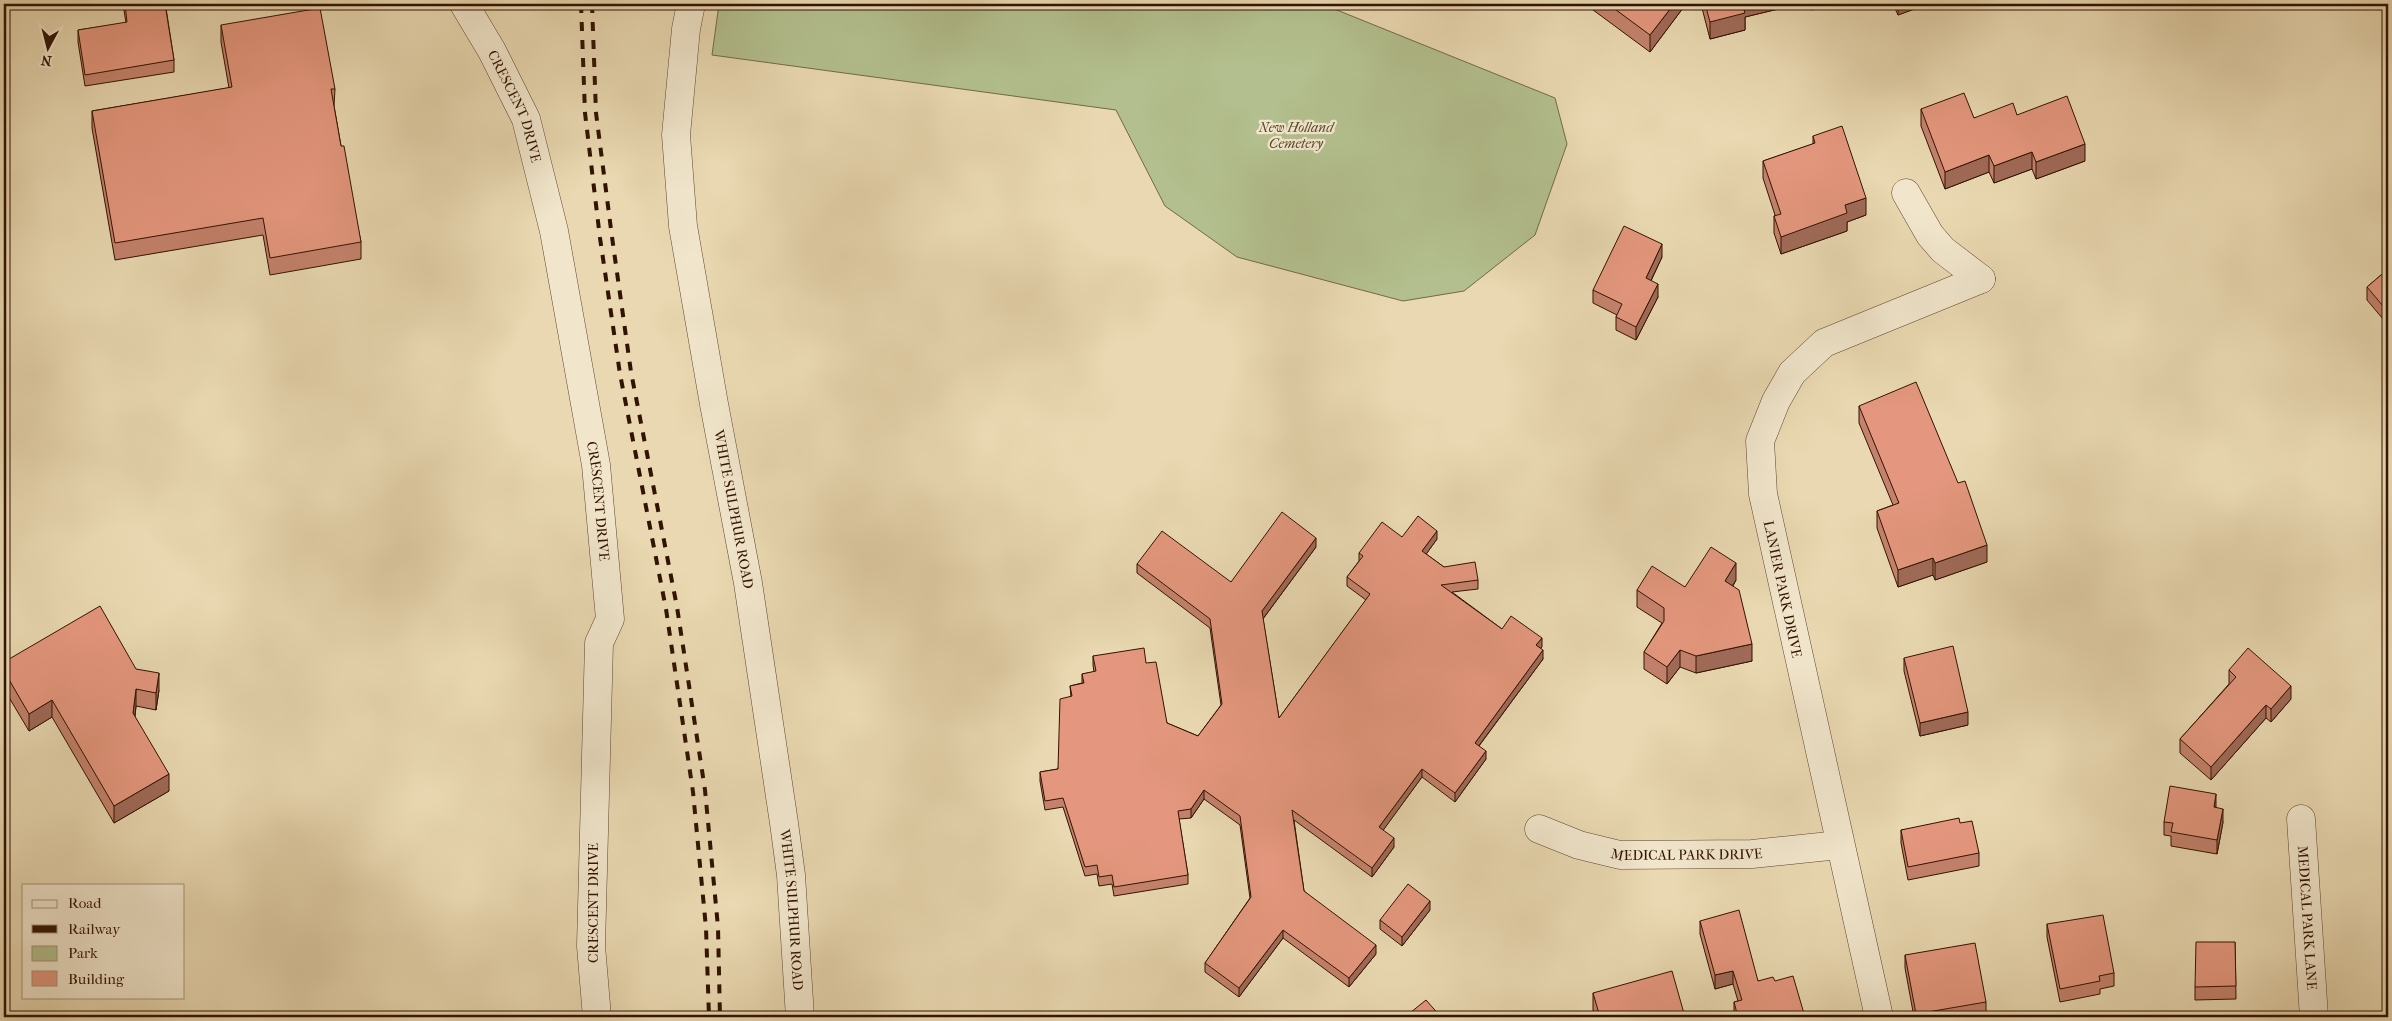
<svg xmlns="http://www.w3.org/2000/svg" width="2392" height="1021" font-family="'IM FELL French Canon',serif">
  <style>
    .green { fill: #b3bf8e; stroke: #726948 }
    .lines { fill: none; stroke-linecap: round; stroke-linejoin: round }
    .minor-casing { stroke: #60442d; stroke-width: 29 }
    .minor { stroke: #f1e6cc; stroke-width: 28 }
    .rail { stroke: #321301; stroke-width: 4; stroke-dasharray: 9 9; stroke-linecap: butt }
    .wall { fill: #c4826c; stroke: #321301 }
    .shaded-wall { fill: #a06a58; stroke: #321301 }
    .building { fill: #e4977e; stroke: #321301 }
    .labels { text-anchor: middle; stroke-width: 4.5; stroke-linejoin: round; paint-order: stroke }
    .street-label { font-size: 14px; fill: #321301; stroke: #f1e6cc }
    .park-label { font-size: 14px; font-style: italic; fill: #59472b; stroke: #f1e6cc }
  </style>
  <rect width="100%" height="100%" fill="#e9d8b1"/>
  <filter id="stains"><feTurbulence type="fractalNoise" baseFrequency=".004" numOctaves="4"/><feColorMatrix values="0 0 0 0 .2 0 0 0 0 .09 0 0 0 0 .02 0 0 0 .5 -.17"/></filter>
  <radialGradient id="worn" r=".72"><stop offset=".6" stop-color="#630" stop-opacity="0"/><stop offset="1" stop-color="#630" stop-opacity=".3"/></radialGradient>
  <path class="green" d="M719 4H1322L1555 98 1567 144 1535 235 1464 291 1403 301 1237 257 1165 206 1116 110 712 55Z"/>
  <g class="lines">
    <defs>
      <g id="minor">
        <path id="s1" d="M464 4 492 51 526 119 554 231 596 465 610 619 599 643 591 946 597 1017"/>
        <path id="s2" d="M691 4 686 29 676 135 683 226 714 404 748 583 784 823 791 875 800 1017"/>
        <path d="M1906 193 1930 235 1943 250 1981 279"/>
        <path id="s3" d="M2301 819 2314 1017"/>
        <path id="s4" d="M1539 829 1579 845 1620 855 1752 854 1839 845"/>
        <path d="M1879 1017 1763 494 1760 441 1776 401 1792 373 1824 343 1981 279"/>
      </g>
    </defs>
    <use href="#minor" class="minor-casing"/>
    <use href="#minor" class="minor"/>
    <path class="rail" d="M581 4 585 113 600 238 620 374 666 609 693 792 706 928 709 1017
      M592 4 596 113 612 237 631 372 677 607 705 790 718 927 720 1017"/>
  </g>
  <path class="wall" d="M123 4H196L166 8 174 60V72L85 86 78 42V30L126 23Z
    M1585 4H1686L1650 52Z
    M1701 4H1799L1745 17V30L1710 39Z
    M1893 4H1928L1898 15Z
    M221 25 335 89 334 106 341 146 361 242V259L270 275 263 235 115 260 92 128V111L229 88 221 42Z
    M1921 109 1974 118 2017 115 2085 161 2036 179 2032 169 1994 183 1989 172 1945 189 1921 126Z
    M1813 136 1866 215 1847 222V231L1781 254 1774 233V216L1775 215 1763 178V161L1813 144Z
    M1662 257 1651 281 1658 297 1636 340 1616 330V317L1617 315 1593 303V290Z
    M2388 269V325L2367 300V287Z
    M1859 406 1987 562 1935 580 1933 575 1898 587 1877 528V511L1893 505 1859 423Z
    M1402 537 1437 539 1426 554 1444 567 1478 580V589L1452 592 1502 629 1542 647 1540 648 1543 659 1479 746 1486 759 1455 802 1422 777 1383 830 1394 847 1372 877 1294 820 1304 891 1376 954 1349 987 1283 938 1239 997 1205 972V963L1250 898 1240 825 1204 799 1191 818 1179 819 1188 875V884L1114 896 1112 884 1099 886 1097 874 1085 876 1063 807 1045 810 1040 781V772L1058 769 1071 697 1070 686 1082 683V674L1094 672 1093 665V656L1146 663 1167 723 1198 736 1221 705 1210 628 1137 573V564L1231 582 1316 547 1263 619 1279 718 1366 600 1347 586V577L1359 561V553Z
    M1736 580 1733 586 1752 661 1696 673 1680 667 1667 684 1644 669V652L1662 623 1637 607V590L1685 587Z
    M1904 658 1968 725 1920 736 1904 671Z
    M4 662 136 669 159 690 156 710 136 706 135 717 169 791 114 823 52 717 29 731 4 689Z
    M2229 670 2291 699 2271 722 2266 718 2211 780 2180 753V739L2229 684Z
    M2216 807 2223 822 2217 854 2171 846V836L2164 835V822Z
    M1960 823 1979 853V866L1908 880 1901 843V830Z
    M1430 910 1402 946 1380 929V920Z
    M1700 921 1758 981H1775L1805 1017H1734V1002L1738 1001 1733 984 1715 989 1700 934Z
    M2047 924 2114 973V986L2100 989V994L2060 1002 2047 937Z
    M2235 942 2236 999 2195 1000V987Z
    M2384 952H2388V993H2385Z
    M1905 955 1986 1002V1015L1972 1017H1914L1905 968Z
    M1593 993 1685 1017H1595L1593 1010Z"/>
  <path class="shaded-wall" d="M1674 4H1686L1650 52V35Z
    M1741 4H1799L1745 17V30L1710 39V22Z
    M1811 4H1837L1811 10Z
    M1898 4H1928L1898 15Z
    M2085 144V161L2036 179V162Z
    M2032 152V169L1994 183V166Z
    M1989 155V172L1945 189V172Z
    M1866 198V215L1847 222V231L1781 254V237L1845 205Z
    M1662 244V257L1646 291V278Z
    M1658 284V297L1636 340V327Z
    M1437 531V539L1422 560V551Z
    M1316 538V547L1262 620V611Z
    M1987 545V562L1935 580V563Z
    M1933 558V575L1898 587V570Z
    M1736 563V580L1725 598V581Z
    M1542 638V647L1536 654V645Z
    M1752 644V661L1696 673V656Z
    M1543 650V659L1475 751V743Z
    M1680 650V667L1667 684V667Z
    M159 673V690L156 710V693Z
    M2291 686V699L2271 722V709Z
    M136 689V706L133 730V713Z
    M52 700V717L29 731V714Z
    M2266 705V718L2211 780V767Z
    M1968 712V725L1920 736V723Z
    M1486 751V759L1455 802V793Z
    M1422 769V777L1379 836V827Z
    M169 774V791L114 823V806Z
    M1204 790V799L1191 818V809Z
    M2216 794V807H2214Z
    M2223 809V822L2217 854V840Z
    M1394 838V847L1372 877V868Z
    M1430 901V910L1402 946V937Z
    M1283 930V938L1239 997V988Z
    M1376 945V954L1349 987V978Z
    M1733 971V984L1715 989V975Z"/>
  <path class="building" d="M125 4H165L174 60 85 75 78 30 127 22Z
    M1608 4H1674L1650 35Z
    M1705 4H1742L1745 13 1710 22Z
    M320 8 335 89H331L341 146H344L361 242 270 258 263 218 115 243 92 111 232 87 221 25Z
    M1964 93 1974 118 2013 103 2017 115 2067 96 2085 144 2036 162 2032 152 1994 166 1989 155 1945 172 1921 109Z
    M1842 126 1866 198 1845 205 1847 213 1781 237 1774 216 1781 214 1763 161 1815 143 1813 136Z
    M1624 226 1662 244 1646 278 1658 284 1636 327 1616 317 1622 304 1593 290Z
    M2388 269V312L2367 287Z
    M1916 382 1958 483 1965 481 1987 545 1935 563 1933 558 1898 570 1877 511 1899 503 1859 406Z
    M1282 512 1316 538 1262 611 1279 718 1370 594 1347 577 1363 556 1359 553 1382 522 1402 537 1418 516 1437 531 1422 551 1444 567 1475 562 1478 580 1441 585 1502 629 1511 616 1542 638 1536 645 1543 650 1475 743 1486 751 1455 793 1422 769 1379 827 1394 838 1372 868 1292 810 1304 891 1376 945 1349 978 1283 930 1239 988 1205 963 1251 897 1240 816 1204 790 1191 809 1178 811 1188 875 1114 887 1112 875 1099 877 1097 865 1085 867 1063 798 1045 801 1040 772 1058 769 1060 699 1072 696 1070 686 1084 683 1082 674 1096 671 1093 656 1144 648 1146 663 1156 662 1167 723 1198 736 1222 704 1210 619 1137 564 1162 531 1231 582Z
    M1711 547 1736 563 1725 581 1739 590 1752 644 1696 656 1680 650 1667 667 1644 652 1664 621V608L1637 590 1652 566 1685 587Z
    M100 606 136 669 159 673 156 693 136 689 133 713 169 774 114 806 52 700 29 714 4 671V662Z
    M1953 646 1968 712 1920 723 1904 658Z
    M2248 648 2291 686 2271 709 2266 705 2211 767 2180 739 2236 677 2229 670Z
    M2170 786 2216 794 2214 807 2223 809 2217 840 2171 832 2173 823 2164 822Z
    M1959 818 1960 823 1972 821 1979 853 1908 867 1901 830Z
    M1408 884 1430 901 1402 937 1380 920Z
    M1739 910 1758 981 1773 977 1775 981 1793 976 1805 1017H1738L1734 1002 1742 1000 1733 971 1715 975 1700 921Z
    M2103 915 2114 973 2099 976 2100 981 2060 989 2047 924Z
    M2196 942H2235L2236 986 2195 987Z
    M1975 943 1986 1002 1916 1014 1905 955Z
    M2384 952H2388V980H2385Z
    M1672 971 1685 1017H1600L1593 993Z
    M1426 1000 1441 1017H1405Z"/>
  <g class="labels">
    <g class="street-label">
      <text dy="5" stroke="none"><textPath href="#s1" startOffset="115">CRESCENT DRIVE</textPath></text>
      <text dy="5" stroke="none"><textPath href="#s1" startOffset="520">CRESCENT DRIVE</textPath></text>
      <text dy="5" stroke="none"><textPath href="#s2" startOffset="511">WHITE SULPHUR ROAD</textPath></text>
      <text transform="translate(1783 589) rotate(78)" y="5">LANIER PARK DRIVE</text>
      <text dy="5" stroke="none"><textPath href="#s4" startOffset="152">MEDICAL PARK DRIVE</textPath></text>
      <text transform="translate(593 903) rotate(-90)" y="5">CRESCENT DRIVE</text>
      <text dy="5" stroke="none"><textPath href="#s2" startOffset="916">WHITE SULPHUR ROAD</textPath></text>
      <text dy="5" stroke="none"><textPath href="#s3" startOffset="99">MEDICAL PARK LANE</textPath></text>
    </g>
    <g class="park-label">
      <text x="1296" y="132">New Holland<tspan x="1296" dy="16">Cemetery</tspan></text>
    </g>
  </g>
  <rect width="2392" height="1021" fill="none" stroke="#e9d8b1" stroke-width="20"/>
  <rect x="5" y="5" width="2382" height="1011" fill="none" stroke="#321301" stroke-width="2.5"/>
  <rect x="10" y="10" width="2372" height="1001" fill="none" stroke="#321301"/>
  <rect x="22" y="884" width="162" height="115" fill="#f1e6cc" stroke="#a5927b"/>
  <rect x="32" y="900" width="25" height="8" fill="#f1e6cc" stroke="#a5927b"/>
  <text x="68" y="908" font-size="15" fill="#321301">Road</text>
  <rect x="32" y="925" width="25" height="8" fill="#321301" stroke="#a5927b"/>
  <text x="68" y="934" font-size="15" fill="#321301">Railway</text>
  <rect x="32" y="946" width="25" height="15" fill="#b3bf8e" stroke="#a5927b"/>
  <text x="68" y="958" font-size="15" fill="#321301">Park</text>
  <rect x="32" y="971" width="25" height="15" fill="#e4977e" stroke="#a5927b"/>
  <text x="68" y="984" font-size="15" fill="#321301">Building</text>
  <g transform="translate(48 48) rotate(187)" stroke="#f1e6cc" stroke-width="4" paint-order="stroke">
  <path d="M0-4L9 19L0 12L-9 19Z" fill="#321301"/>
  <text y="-8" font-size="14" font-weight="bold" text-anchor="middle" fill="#321301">N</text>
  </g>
  <rect width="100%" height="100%" filter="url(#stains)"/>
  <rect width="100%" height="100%" fill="url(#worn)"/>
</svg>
